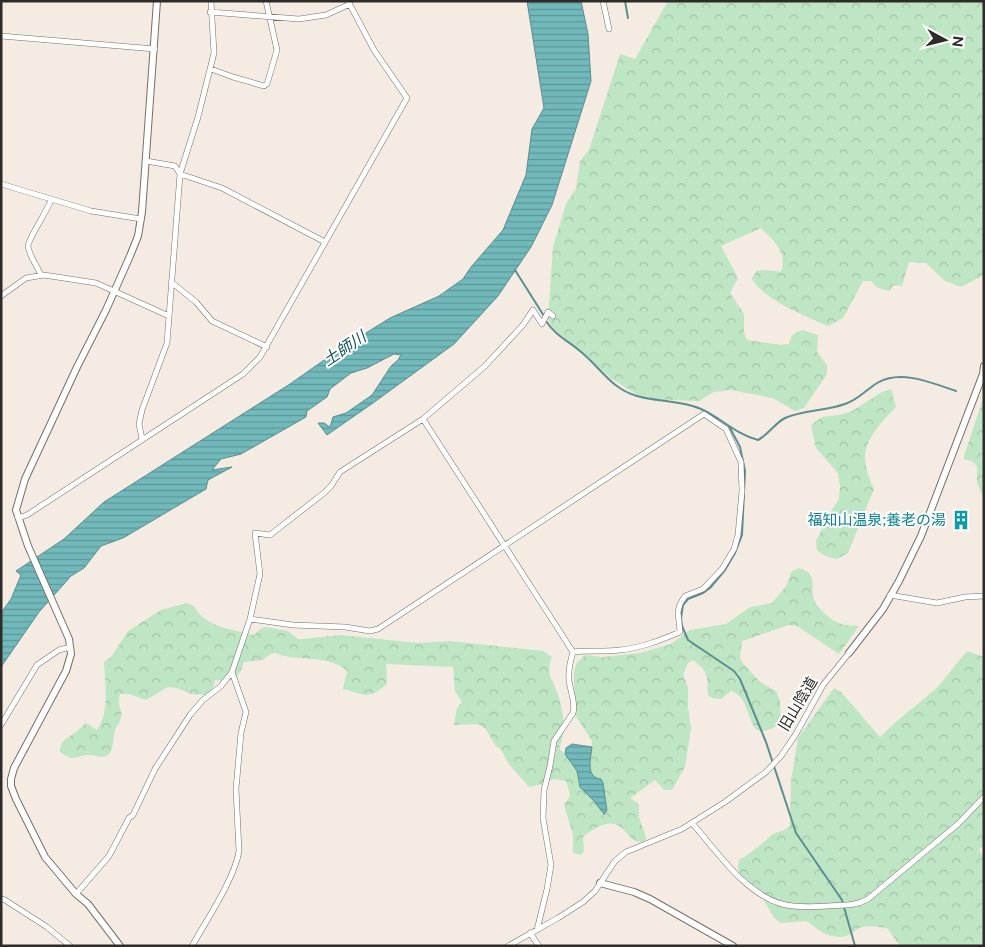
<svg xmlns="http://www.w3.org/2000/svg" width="985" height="947" font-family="'Public Sans','Noto Sans JP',sans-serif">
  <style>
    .forest { fill: url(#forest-crowns) }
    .water { fill: url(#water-rules); stroke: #5d8e8f }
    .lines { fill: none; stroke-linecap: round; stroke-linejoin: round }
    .stream { stroke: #5d8e8f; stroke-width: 2 }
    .minor-casing { stroke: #766e67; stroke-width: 6 }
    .tertiary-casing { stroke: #766e67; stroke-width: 8 }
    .minor { stroke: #fff; stroke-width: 5 }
    .tertiary { stroke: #fff; stroke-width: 6 }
    .labels { text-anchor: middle; stroke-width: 4; stroke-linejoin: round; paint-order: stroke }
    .culture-label { font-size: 15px; fill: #0d838f; stroke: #fff; text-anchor: end }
    .street-label { font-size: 15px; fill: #2f2b28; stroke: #fff }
    .water-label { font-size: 16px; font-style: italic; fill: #175557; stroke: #fff }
  </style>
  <defs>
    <pattern id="forest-crowns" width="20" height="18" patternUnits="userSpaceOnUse" patternTransform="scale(1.25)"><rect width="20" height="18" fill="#bee5c4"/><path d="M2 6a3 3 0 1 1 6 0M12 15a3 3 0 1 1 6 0" fill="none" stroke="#a4c5a8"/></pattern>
    <pattern id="water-rules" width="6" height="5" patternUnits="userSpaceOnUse" patternTransform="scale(1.25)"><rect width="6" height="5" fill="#71b9bb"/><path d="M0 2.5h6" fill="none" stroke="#5d9798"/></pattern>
  </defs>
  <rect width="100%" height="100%" fill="#f4ebe3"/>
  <path class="forest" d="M668 1H984V275L961 287 945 281 926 263 909 262 902 286 894 285 889 291 878 288 871 281H863L843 318 828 326C805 316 765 300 752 279L756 271 765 270 781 272C788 252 774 241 761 228L721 246 738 278 730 293 744 314V332L747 340 781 345 789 344 792 335 802 330 818 335 817 352 827 365V374L804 408 795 411 773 398 731 390 714 392 699 401 644 399 612 379 552 327 548 319 553 247 566 204 576 189 580 161 589 150 620 54 635 59Z
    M891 389 896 407C881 422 860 444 866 466 867 474 871 482 874 489L848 553 837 559 825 556 817 550 816 541 831 511 839 499 840 486 838 473 816 448 811 425 822 417 839 415 852 411 882 392Z
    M984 396V499L977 483V466L972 461 963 459Z
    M799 568C820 575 809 585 814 600 817 608 831 620 839 623 845 626 853 625 859 626L839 654 797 626 789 625 742 641 740 658 742 662 760 682 776 691 780 701 781 723C777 727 773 728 767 730 746 739 753 697 731 691L721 699 712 698 708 695C707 676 709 672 693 660L688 663 683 675 688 687V708L691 728 685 767 672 790H664L655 780 630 798 639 804V817L646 837 645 841C625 848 627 811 596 828 592 831 587 833 583 837L584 851 581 855 573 853V834L565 809C564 801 566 803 569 798 571 794 567 785 566 781L554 779 542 784 529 787 508 763 502 751 495 745 486 729 478 724 454 725 457 708 462 702 455 691 453 667 386 664 387 684C367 700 367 695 343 689L347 671C329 654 296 662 275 653L270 654 263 660 244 662C243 665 242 667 241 670 236 681 226 682 215 680L212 692 208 695 191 694 177 688 168 687 146 700 129 694H120C116 708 123 708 121 717 121 722 116 726 115 731 112 741 115 756 101 757 98 757 93 755 90 755 75 755 76 763 60 752 60 740 68 738 76 732 80 729 82 726 86 723L97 730C110 711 105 684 104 662L111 657 128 631 161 610 187 603 194 606C204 627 234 630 254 635L260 629 265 627 288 631 298 639H302L341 635 418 643 450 641 543 651 552 657C544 674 555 683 559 698 564 715 566 733 559 749L568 756 577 771 580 787 593 800 604 814 597 779 593 776 590 768 592 741 575 715 574 673 576 664 585 655 603 657 640 653 671 644 690 630 726 624 750 607 772 603 787 585 791 572Z
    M967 651 984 657V845L979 849 984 860V946H900L887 928C879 927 871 925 863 927 857 928 852 934 846 936 830 940 818 930 807 921L781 923 774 918 765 902 741 876 738 868 739 860C752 853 761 844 772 835 779 830 781 834 790 826L791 781 798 738 834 688 841 692 880 737 897 721 937 688Z"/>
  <path class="water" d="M527 1H581L588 34 591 81 552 205 531 247 498 296 454 344 373 403 327 435 318 423H324L330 427 333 417 346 413 372 395 391 366 398 360 401 355 394 354 367 368 351 373 330 389 327 397 307 411 306 417 241 454 221 459 212 470 232 467 208 480 206 489 123 538 101 546 84 568 71 576 39 612 1 667V613L11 599 21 575 16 571 64 539 104 502 290 384 337 351 390 318 439 296 463 279 471 267 503 230 526 175 532 129 544 108Z
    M572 744 592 747C591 757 585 778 601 779L603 783 607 811 604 814 593 800 580 787 577 771 565 754 566 748Z"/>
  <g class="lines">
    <path class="stream" d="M625 1 628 18
      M515 270 544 316
      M546 321C555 335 568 341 580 351 600 367 611 389 637 396 657 402 681 400 701 409 721 418 737 435 758 440 769 434 774 424 785 418 804 410 826 411 845 404 858 400 866 390 877 383 901 369 932 383 956 391
      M729 426 740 447 745 471 742 535 735 553 725 570 710 588 703 593 688 599 683 605 681 618 682 626 688 640 734 671 740 679 766 742 796 833 842 900 855 946"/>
    <defs>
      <path id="minor" d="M603 1 609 29
        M210 12 299 19 326 15 350 4
        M1 36 155 49
        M211 69 233 77 264 86 267 84 277 50 266 1
        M146 161 175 166 180 174 222 188 325 242
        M1 184 91 211 141 219
        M41 275C37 266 29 255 28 246 28 239 48 210 51 200
        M171 282 196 302 212 321 267 347
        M1 296 26 278 44 275 96 283 169 316
        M423 419 573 652C570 662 568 670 569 680 570 691 576 702 573 713L554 741 550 766 544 790 543 818 551 865 547 889 537 930
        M142 439 139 424 142 410 167 343 180 174 198 117 214 53 211 1
        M18 518 27 515 243 374 260 357 407 98 374 50 348 1
        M890 595 937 603 965 597 984 596
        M250 619 293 625 345 627 370 631 378 629 704 414 726 429 741 462 742 491 738 535 734 549 722 569 703 589 685 596 680 604 678 612 680 632C661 640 641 648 620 650 605 652 589 650 573 652
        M1 725 37 665 59 650 70 647
        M692 823C716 850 745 894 782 904 796 908 813 907 828 906 842 905 856 906 868 899L958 824 984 797
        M76 894 109 856 129 818 133 815 155 769 190 715 203 700 221 686 232 672 250 619 260 574 255 533 270 535 324 493 331 486 340 472 423 419 485 366 523 325 533 310 542 324 548 312 553 316
        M1 899 5 900 47 927 70 946
        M530 933 539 946
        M192 946C206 921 235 878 239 851L236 789 241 733 246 712 232 672
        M508 946 558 918 583 902 595 891 615 861 626 852 682 829 725 802 766 772 781 756 796 734 823 685 849 653"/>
      <path id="tertiary" d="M849 653 883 609 899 581 921 536 983 374 984 366
        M600 883 634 892 650 899 733 946
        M120 946 88 904 76 894 45 857 16 799 11 786V779L14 768 66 671 71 654 69 639 28 546 16 510 25 479 77 367 106 310 130 256 138 236 142 212 157 1"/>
    </defs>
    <use href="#minor" class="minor-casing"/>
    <use href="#tertiary" class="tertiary-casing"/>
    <use href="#minor" class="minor"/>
    <use href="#tertiary" class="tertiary"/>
  </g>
  <defs>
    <symbol id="building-bare" viewBox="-9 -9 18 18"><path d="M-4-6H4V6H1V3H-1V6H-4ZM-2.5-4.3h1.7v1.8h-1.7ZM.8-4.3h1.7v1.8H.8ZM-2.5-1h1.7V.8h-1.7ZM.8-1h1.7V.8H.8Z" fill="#0f9aa8" stroke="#fff" stroke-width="2.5" paint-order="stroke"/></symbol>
  </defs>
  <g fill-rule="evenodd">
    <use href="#building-bare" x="947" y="506" width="28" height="28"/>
  </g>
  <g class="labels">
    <g class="culture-label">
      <text x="946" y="525">福知山温泉;養老の湯</text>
    </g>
    <g class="street-label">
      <text transform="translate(798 704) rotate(-59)" y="5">旧山陰道</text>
    </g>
    <g class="water-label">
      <text transform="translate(344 348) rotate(-34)" y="6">土師川</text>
    </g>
  </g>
  <rect width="985" height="947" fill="none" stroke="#2f2b28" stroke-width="5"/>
  <g transform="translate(945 40) rotate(97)" stroke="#ffffff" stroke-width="4" paint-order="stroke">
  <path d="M0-4L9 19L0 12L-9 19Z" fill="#2f2b28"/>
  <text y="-8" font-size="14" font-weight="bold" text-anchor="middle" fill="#2f2b28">N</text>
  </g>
</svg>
